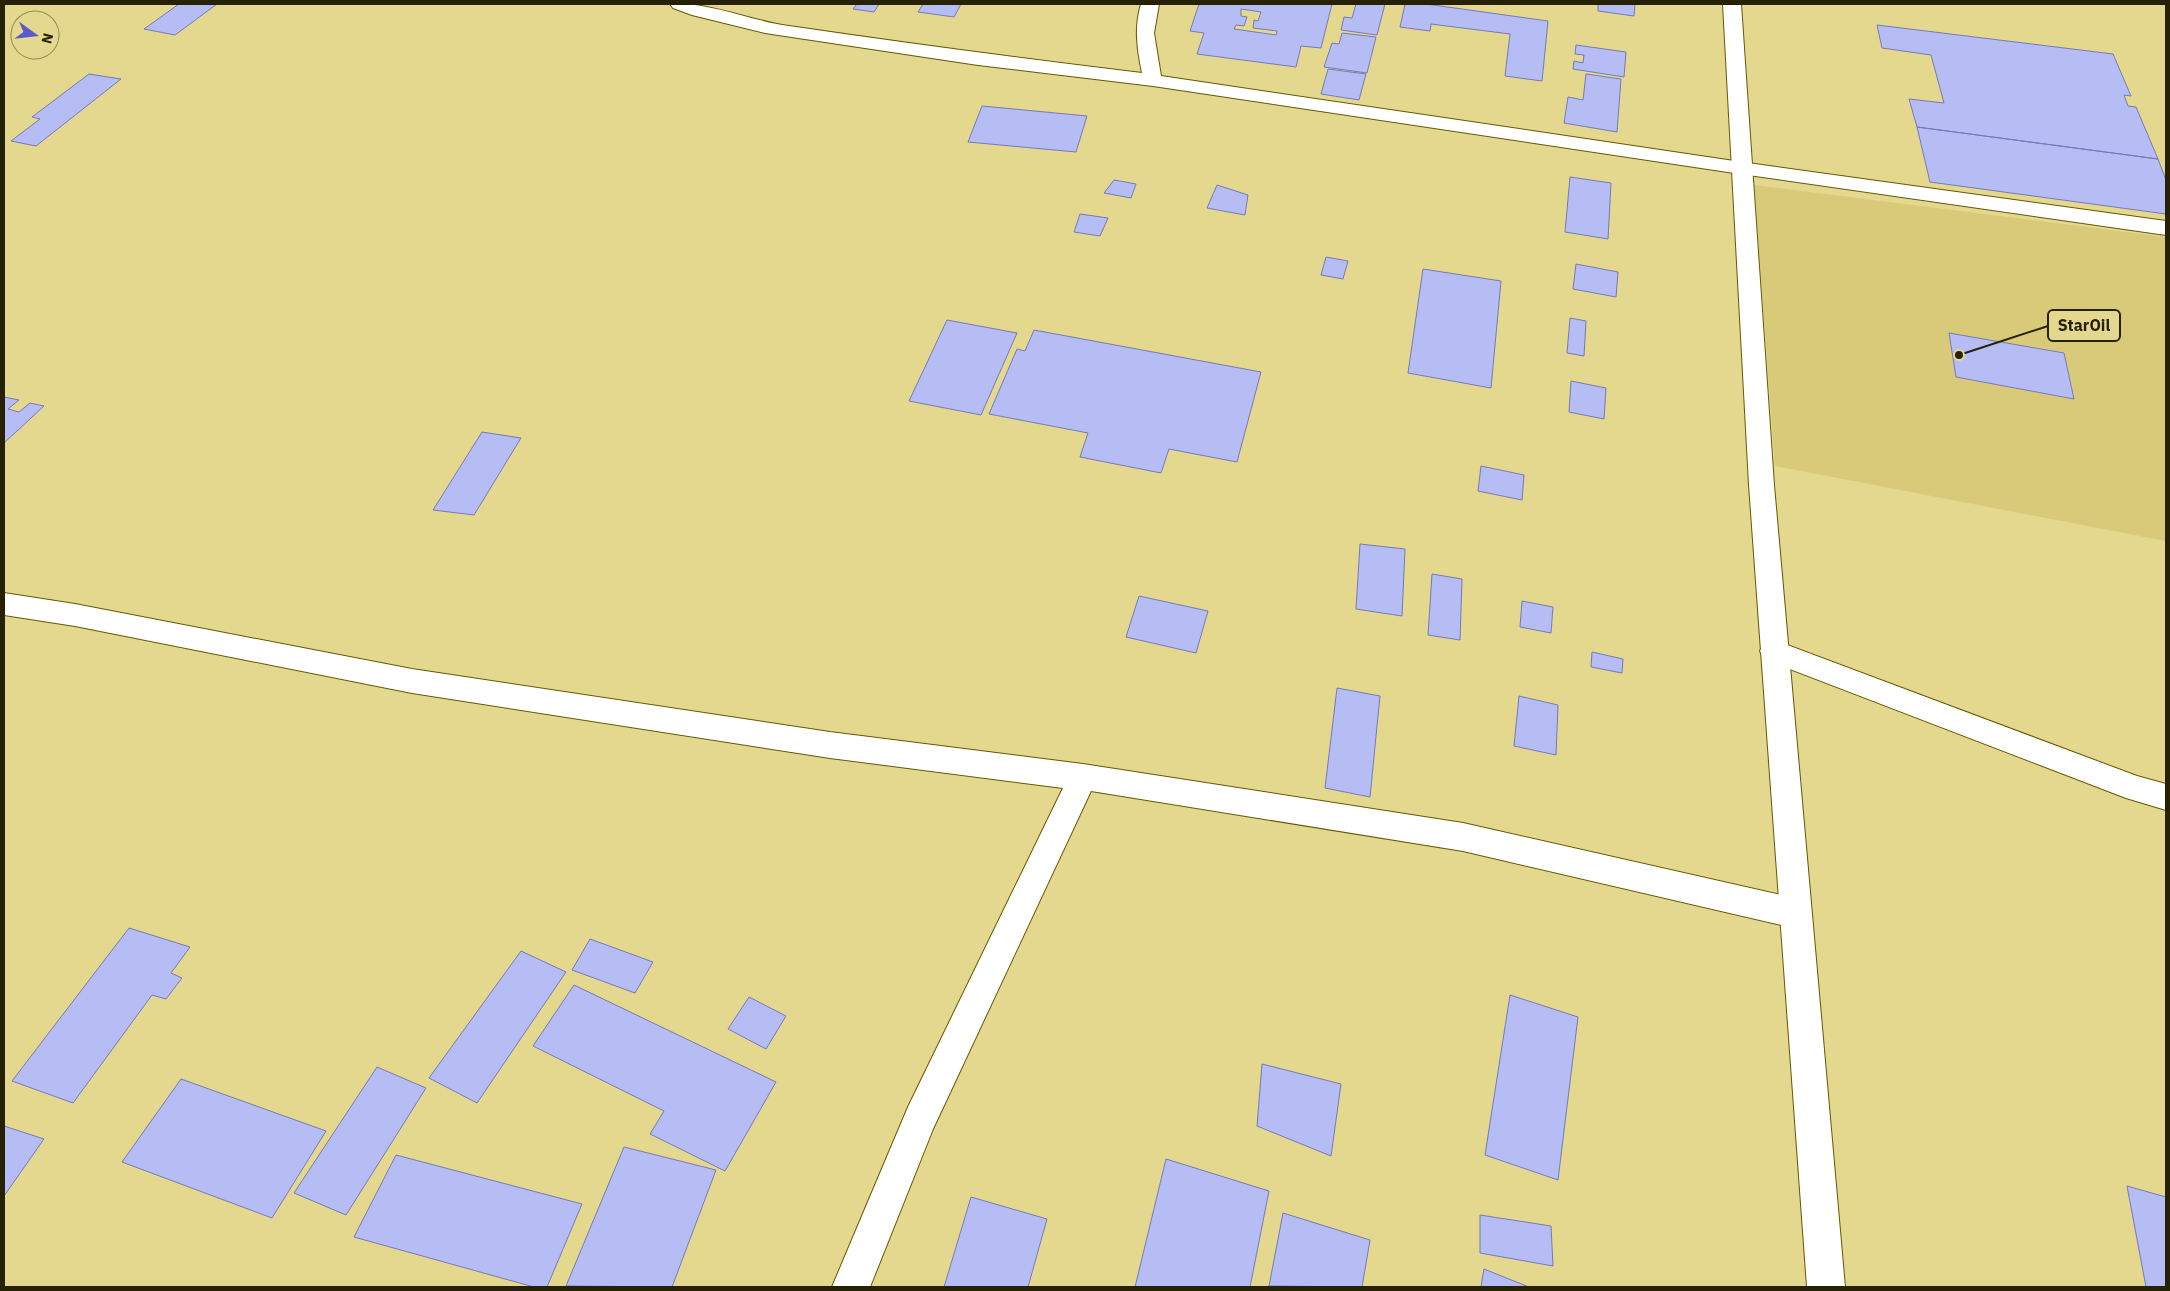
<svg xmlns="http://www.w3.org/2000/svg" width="2170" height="1291" font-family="'IBM Plex Sans',sans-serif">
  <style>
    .built { fill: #d9ca79 }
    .building { fill: #b6bdf4; stroke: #757ab8; fill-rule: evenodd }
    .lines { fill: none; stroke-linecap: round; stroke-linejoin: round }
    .minor-casing { stroke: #655803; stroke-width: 2 }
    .secondary-casing { stroke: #655803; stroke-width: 2 }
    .minor { fill: #fff; fill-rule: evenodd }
    .secondary { fill: #fff; fill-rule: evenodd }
    .leader { fill: none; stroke: #262103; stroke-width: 2 }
    .callout-dot { fill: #262103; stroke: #e4d78e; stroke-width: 2 }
    .callout { fill: #e4d78e; stroke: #262103; stroke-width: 2 }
    .callout-label { font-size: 16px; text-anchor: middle; font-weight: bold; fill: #262103 }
  </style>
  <rect width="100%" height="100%" fill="#e4d78e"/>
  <path class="built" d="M1754 185 2166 237V541L1775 466Z"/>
  <path class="building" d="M179 4H217L175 35 144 29Z
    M857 4H879L874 12 853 9Z
    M923 4H961L954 17 918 12Z
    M1199 4H1332L1321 48 1301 46 1296 67 1197 54 1204 33 1190 31ZM1241 9 1261 12 1258 21 1254 20 1253 28 1277 31 1276 35 1234 29 1236 25 1244 26 1247 17 1241 16Z
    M1356 4H1385L1377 35 1341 30 1344 17 1352 18Z
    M1405 4H1426L1548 21 1542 81 1505 76 1510 34 1431 24 1430 31 1400 27Z
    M1598 4H1635L1634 16 1598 11Z
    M1877 25 2113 54 2131 96 2124 95 2128 106 2136 107 2158 159 1917 127 1909 99 1944 103 1931 55 1882 48Z
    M1342 33 1376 37 1367 73 1324 67 1332 43 1339 44Z
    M1576 45 1626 52 1624 77 1573 69 1574 61 1583 63 1584 55 1575 54Z
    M1328 69 1366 74 1359 100 1321 94Z
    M89 74 121 79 36 146 11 141 40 119 32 117Z
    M1586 74 1621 79 1617 132 1564 123 1568 97 1583 100Z
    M982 106 1087 116 1076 152 968 142Z
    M1917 127 2158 159 2166 180V214L1930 182Z
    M1570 177 1611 183 1608 239 1565 232Z
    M1114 180 1136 184 1131 198 1104 193Z
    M1217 185 1248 195 1245 215 1207 208Z
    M1080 214 1108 218 1100 236 1074 232Z
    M1326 257 1348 261 1343 279 1321 275Z
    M1576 264 1618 272 1616 297 1573 289Z
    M1423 269 1501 281 1491 388 1408 373Z
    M1570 318 1586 321 1584 356 1567 353Z
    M947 320 1017 333 981 415 909 401Z
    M1034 330 1261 372 1237 462 1169 449 1161 473 1080 457 1088 433 989 414 1017 349 1025 351Z
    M1949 333 2064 353 2074 399 1956 377Z
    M1571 381 1606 388 1604 419 1569 412Z
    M4 397 19 400 8 409 19 412 30 403 44 406 4 443Z
    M482 432 521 438 474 515 433 510Z
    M1481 466 1524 475 1522 500 1478 491Z
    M1360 544 1405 549 1402 616 1356 609Z
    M1432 574 1462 579 1460 640 1428 635Z
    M1139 596 1208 611 1196 653 1126 637Z
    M1522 601 1553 607 1551 633 1520 627Z
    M1592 652 1623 659 1622 673 1591 667Z
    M1337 688 1380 696 1370 797 1325 788Z
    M1519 696 1558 705 1556 755 1514 746Z
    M129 928 190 947 171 973 182 978 166 999 152 995 73 1103 12 1081Z
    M590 939 653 962 635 993 572 970Z
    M521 951 566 972 477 1103 429 1078Z
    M574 985 776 1082 725 1171 650 1134 664 1111 533 1046Z
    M1510 995 1578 1017 1558 1180 1485 1155Z
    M749 997 786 1016 766 1049 728 1029Z
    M1262 1064 1341 1084 1331 1156 1257 1126Z
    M377 1067 426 1088 346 1215 294 1193Z
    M181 1079 326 1131 272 1218 122 1162Z
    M4 1126 44 1139 4 1196Z
    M624 1147 716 1170 672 1287 566 1286Z
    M396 1155 582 1204 547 1287H534L354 1237Z
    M1166 1159 1269 1191 1250 1287H1135Z
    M2127 1186 2166 1197V1287H2146Z
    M971 1197 1047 1219 1028 1287H944Z
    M1283 1213 1370 1240 1362 1287 1269 1286Z
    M1480 1215 1551 1226 1553 1266 1480 1253Z
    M1484 1269 1529 1287H1481Z"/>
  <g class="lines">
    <defs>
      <path id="minor" d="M670 4C707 1 751 21 789 26 906 43 1024 59 1142 73 1137 49 1134 27 1141 4H1159L1154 33 1161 76 1741 162 2166 221V235L1741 174 1153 86 978 65 765 33 692 15 673 8Z
        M4 593 75 604 412 669 830 732 1083 764 1463 823 1794 898 1805 902 1810 913 1805 924 1794 928 1463 851 1091 791 933 1129 870 1287H832L908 1107 1063 788 830 758 412 693 75 626 4 615Z
        M1774 640 2137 776 2166 784V810L2126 798 1764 659 1760 651 1764 643Z"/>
      <path id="secondary" d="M1723 4H1741L1774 485 1845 1287H1807L1749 485Z"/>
    </defs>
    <use href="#minor" class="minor-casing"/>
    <use href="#secondary" class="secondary-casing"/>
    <use href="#minor" class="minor"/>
    <use href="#secondary" class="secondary"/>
  </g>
  <path class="leader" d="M1959 355L2048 326"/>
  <circle class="callout-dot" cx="1959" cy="355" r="5"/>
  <rect class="callout" x="2048" y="310" width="72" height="31" rx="5"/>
  <g class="callout-label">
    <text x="2084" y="331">StarOil</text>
  </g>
  <rect width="2170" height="1291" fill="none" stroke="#262103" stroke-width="10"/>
  <g transform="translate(35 35) rotate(105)"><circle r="24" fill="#e4d78e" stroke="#988e56"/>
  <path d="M0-4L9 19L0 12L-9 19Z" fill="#5a58d0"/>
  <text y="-8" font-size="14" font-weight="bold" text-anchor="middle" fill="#262103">N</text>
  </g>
</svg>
